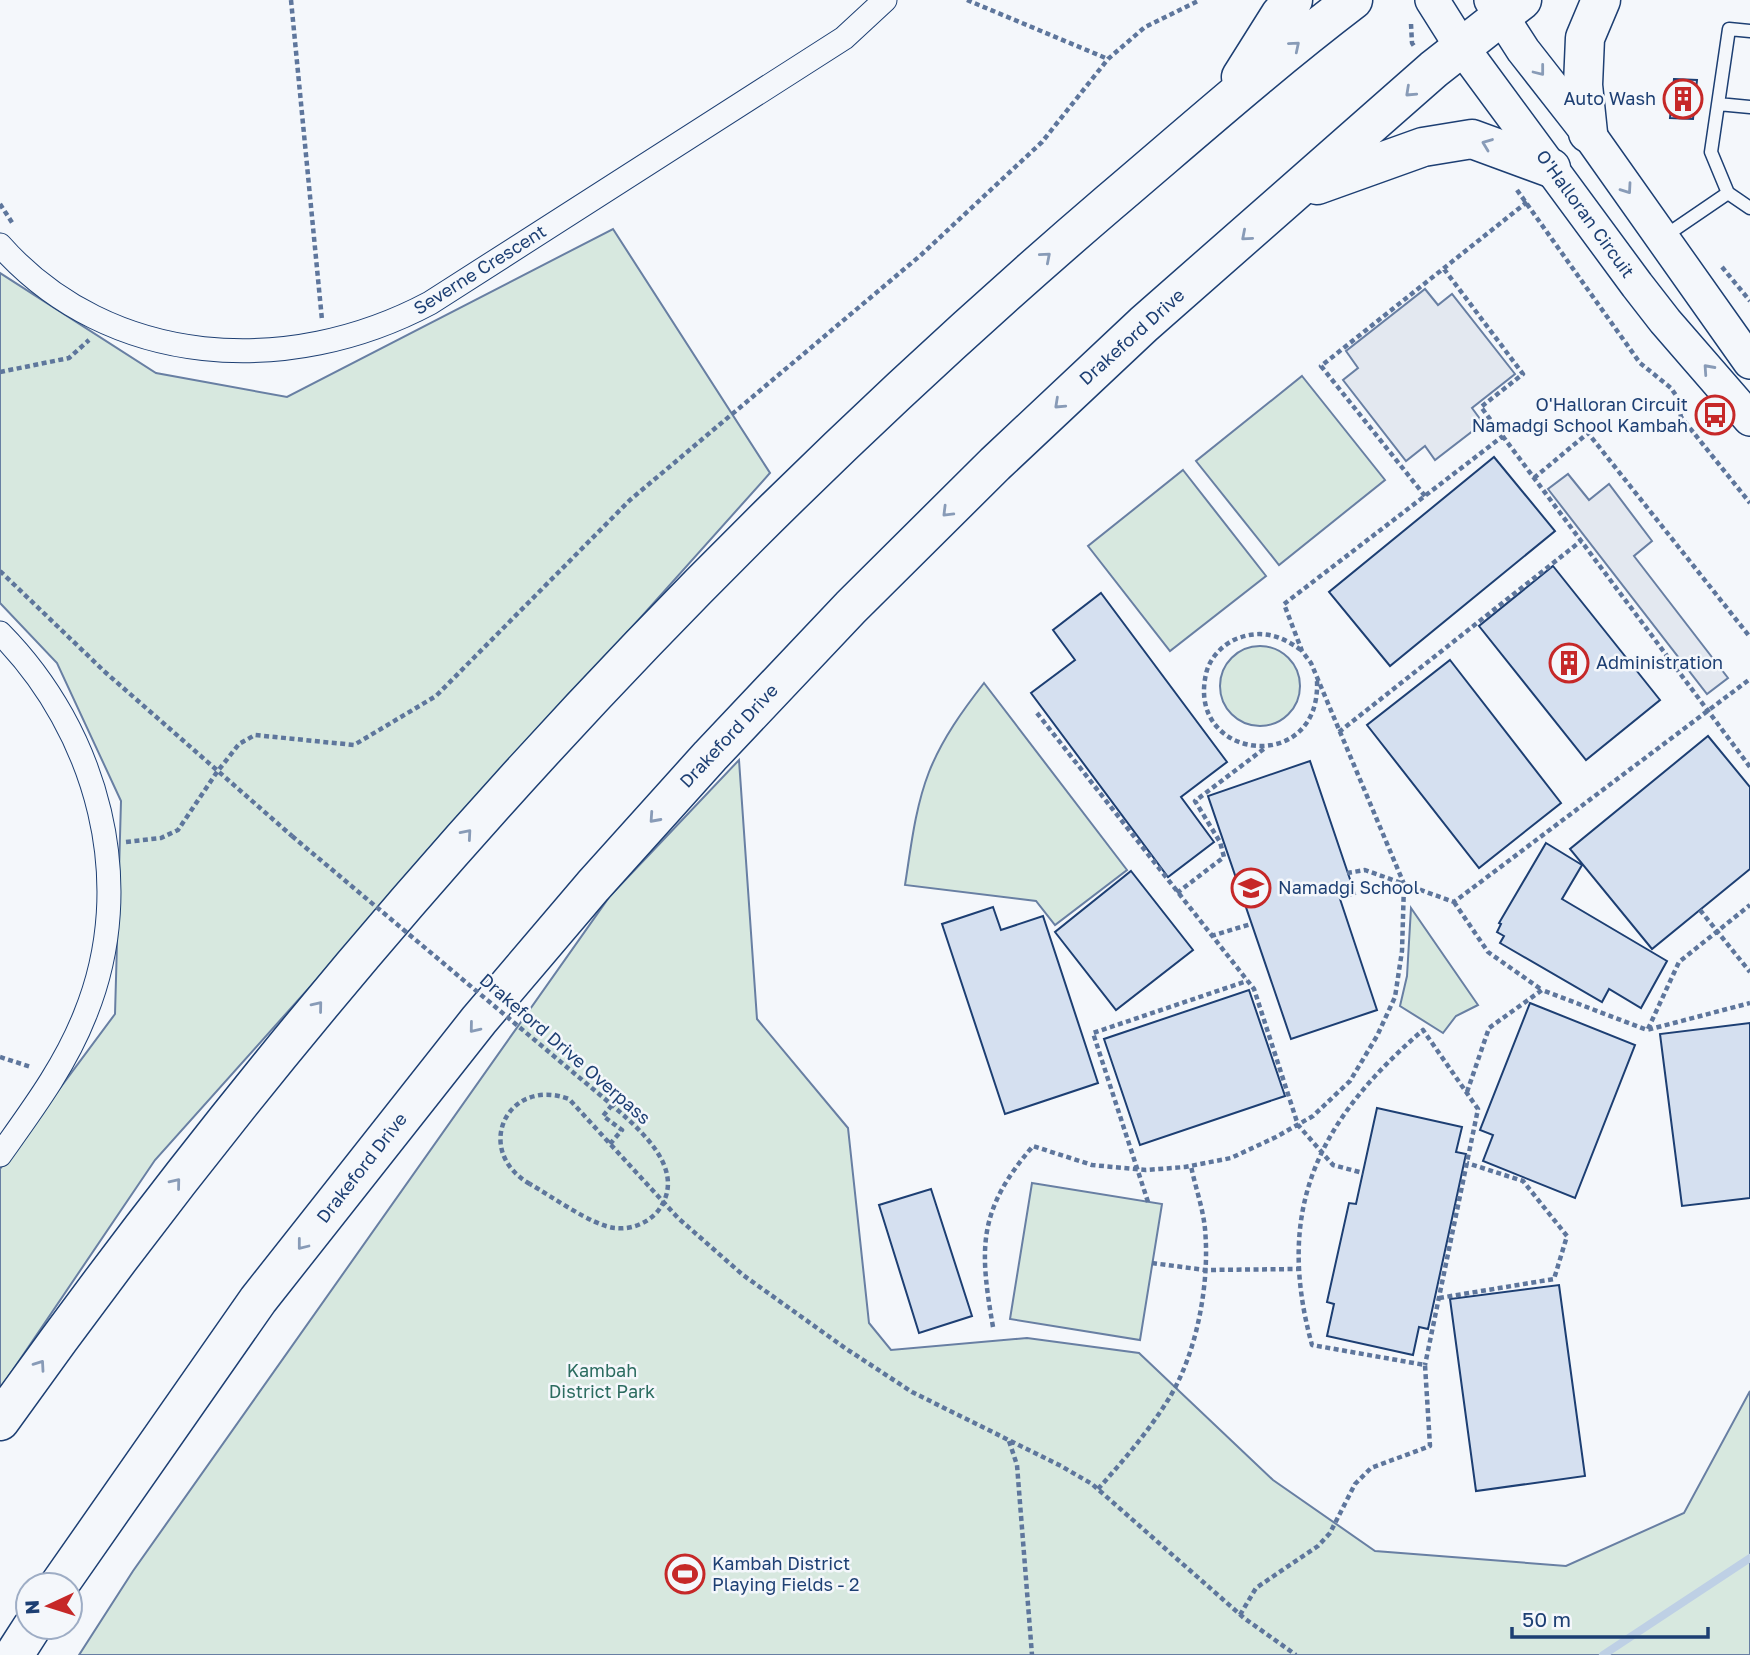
<svg xmlns="http://www.w3.org/2000/svg" width="1750" height="1655" font-family="'Golos Text',sans-serif">
  <style>
    .green { fill: #d7e8df; stroke: #687fa3; stroke-width: 2 }
    .parking { fill: #e3e8f0; stroke: #687fa3; stroke-width: 2 }
    .lines { fill: none; stroke-linecap: round; stroke-linejoin: round }
    .stream { stroke: #bed0e5; stroke-width: 8 }
    .building { fill: #d5e0f0; stroke: #1d3f73; stroke-width: 2 }
    .lane-casing { stroke: #1d3f73; stroke-width: 15 }
    .street-casing { stroke: #1d3f73; stroke-width: 25 }
    .secondary-casing { stroke: #1d3f73; stroke-width: 36 }
    .highway-casing { stroke: #1d3f73; stroke-width: 41 }
    .path { stroke: #5e769c; stroke-width: 4.5; stroke-dasharray: 5 3.5; stroke-linecap: butt }
    .lane { stroke: #f4f7fb; stroke-width: 12 }
    .street { stroke: #f4f7fb; stroke-width: 23 }
    .secondary { stroke: #f4f7fb; stroke-width: 33 }
    .highway { stroke: #f4f7fb; stroke-width: 38 }
    .path-bridge { stroke: #5e769c; stroke-width: 4.5; stroke-dasharray: 5 3.5; stroke-linecap: butt }
    .oneway { stroke: #889bb7 }
    .labels { text-anchor: middle; stroke-width: 5; stroke-linejoin: round; paint-order: stroke }
    .poi-label { font-size: 18px; fill: #1d3f73; stroke: #f4f7fb; text-anchor: start }
    .street-label { font-size: 18px; fill: #1d3f73; stroke: #f4f7fb }
    .park-label { font-size: 18px; fill: #2c6c60; stroke: #f4f7fb }
  </style>
  <rect width="100%" height="100%" fill="#f4f7fb"/>
  <path class="green" d="M613 229 770 473 155 1160 0 1389V1169L115 1014 121 801 57 663 0 603V273L156 373 287 397Z
    M1302 376 1385 480 1279 565 1196 461Z
    M1183 470 1266 576 1170 651 1088 546Z
    M1220 686a40 40 0 1 1 80 0a40 40 0 1 1-80 0Z
    M984 683 1127 870 1055 925 1036 901 905 885C911 847 915 808 929 772 942 739 963 710 984 683Z
    M739 760 757 1019 848 1128 869 1323 891 1350 1027 1338 1139 1353 1273 1480 1375 1551 1566 1566 1684 1513 1750 1391V1655H79L133 1571 610 896Z
    M1411 908 1478 1005 1456 1016 1443 1033 1400 1006 1407 976Z
    M1032 1183 1162 1204 1140 1340 1010 1319Z"/>
  <path class="parking" d="M1425 289 1438 305 1452 294 1515 374 1472 408 1483 423 1435 460 1425 446 1406 461 1343 380 1358 368 1346 351Z
    M1568 474 1589 500 1609 484 1652 541 1634 556 1728 678 1707 694 1548 489Z"/>
  <g class="lines">
    <path class="stream" d="M1603 1655 1750 1558"/>
  </g>
  <path class="building" d="M1674 79 1697 80 1693 119 1670 118Z
    M1494 457 1555 531 1390 666 1329 592Z
    M1553 566 1660 700 1586 760 1479 626Z
    M1101 593 1227 762 1181 797 1214 842 1168 877 1031 693 1075 660 1053 630Z
    M1450 660 1561 803 1479 868 1367 725Z
    M1708 736 1750 787V869L1652 949 1570 849Z
    M1310 761 1355 894 1340 899 1377 1010 1291 1039 1208 796Z
    M1546 843 1582 865 1562 899 1667 961 1641 1008 1609 989 1602 1002 1500 943 1504 936 1497 932 1501 924 1499 923Z
    M1131 871 1193 950 1116 1010 1055 932Z
    M993 907 1001 930 1043 916 1098 1083 1005 1114 942 924Z
    M1249 990 1285 1096 1140 1145 1104 1039Z
    M1530 1003 1635 1045 1575 1198 1483 1161 1493 1135 1480 1130Z
    M1750 1023V1198L1682 1206 1660 1034Z
    M1377 1108 1462 1127 1456 1152 1466 1154 1428 1329 1419 1327 1413 1355 1327 1336 1334 1304 1327 1302 1349 1203 1356 1204Z
    M931 1189 972 1316 919 1333 879 1205Z
    M1559 1285 1585 1476 1476 1491 1450 1299Z"/>
  <g class="lines">
    <defs>
      <path id="lane" d="M1718 104 1750 107
        M1728 193 1750 208
        M1662 238 1728 193 1711 152 1729 29 1750 31"/>
      <path id="street" d="M0 245C110 369 289 378 430 303L844 38 885 0
        M0 633C98 732 139 883 85 1015 65 1066 32 1110 0 1155"/>
      <path id="secondary" d="M1432 0 1461 46 1637 285 1665 321 1750 419
        M1491 0 1523 50 1588 133 1750 362"/>
      <path id="highway" d="M1241 77 1280 15 1293 0
        M1588 133 1583 85 1585 38 1601 0
        M1317 185 1423 147 1472 139 1551 168
        M0 1421C320 972 691 561 1110 202 1190 134 1269 64 1353 0
        M59 1585 258 1300 479 1020 593 886 710 756 851 607 995 464 1144 324 1434 69 1522 0
        M14 1655 32 1627"/>
    </defs>
    <use href="#lane" class="lane-casing"/>
    <use href="#street" class="street-casing"/>
    <use href="#secondary" class="secondary-casing"/>
    <use href="#highway" class="highway-casing"/>
    <path class="path" d="M291 0 322 320
      M967 0 1108 59
      M1411 24 1412 43 1414 46
      M1517 190 1640 363 1671 388 1677 397 1681 417 1750 503
      M0 204 13 224
      M1722 267 1750 301
      M1444 269 1523 374 1481 407 1750 767
      M0 372 69 358 89 340
      M1534 478 1588 433 1750 637
      M1425 496 1321 366 1527 202
      M0 571 105 672 292 836
      M1301 650C1280 635 1261 629 1236 639 1222 645 1209 659 1206 674 1186 761 1321 776 1317 681
      M1037 713 1254 989 1298 1125 1333 1165 1363 1173
      M1339 732 1581 541
      M126 842 161 838 178 830 217 772 239 744 255 735 354 745 436 696 630 500 921 255 1042 142 1108 59 1145 27 1200 0
      M1347 873 1365 870 1454 902 1750 679
      M1177 893 1224 857 1220 842 1195 801 1265 748
      M1454 902 1488 952 1542 990
      M1700 910 1750 972
      M1211 936 1251 924
      M1648 1029 1679 962 1750 905
      M0 1057 31 1067
      M1467 1092 1489 1028 1542 990 1647 1030 1750 1003
      M610 1144 622 1130 603 1116 612 1105
      M530 1184C472 1151 507 1076 569 1099L678 1218 743 1275 845 1348 912 1392 1061 1466 1092 1484 1244 1618 1296 1655
      M1148 1202 1093 1033 1247 981
      M1152 1263 1205 1270 1298 1269
      M1439 1298 1554 1279 1567 1236 1523 1181 1467 1163
      M993 1327C979 1247 978 1210 1033 1146L1092 1165 1146 1170 1185 1167 1231 1158 1276 1137 1313 1116 1350 1081 1377 1036 1395 997 1402 951 1404 884 1311 663 1302 651 1284 604 1503 436
      M1009 1441 1017 1465 1032 1655
      M1098 1489C1123 1461 1148 1432 1168 1400 1197 1354 1210 1283 1205 1229 1203 1208 1195 1186 1191 1166
      M1240 1615 1256 1588 1318 1546 1330 1533 1355 1484 1371 1468 1430 1446 1425 1365 1312 1345C1274 1208 1319 1120 1423 1030L1478 1109 1425 1365"/>
    <use href="#lane" class="lane"/>
    <use href="#street" class="street"/>
    <use href="#secondary" class="secondary"/>
    <use href="#highway" class="highway"/>
    <path class="path-bridge" d="M292 836 612 1105C640 1130 689 1170 658 1211 648 1223 631 1230 615 1228 593 1226 551 1196 530 1184"/>
  </g>
  <defs><path id="oneway-chevron" d="M-2-3.5L2.5 0L-2 3.5" fill="none" stroke-width="1.6" stroke-linecap="round" stroke-linejoin="round" transform="scale(1.75)"/></defs>
  <g class="oneway">
    <use href="#oneway-chevron" transform="translate(1295 46) rotate(-40)"/>
    <use href="#oneway-chevron" transform="translate(1540 71) rotate(52)"/>
    <use href="#oneway-chevron" transform="translate(1410 92) rotate(137)"/>
    <use href="#oneway-chevron" transform="translate(1487 144) rotate(-159)"/>
    <use href="#oneway-chevron" transform="translate(1627 189) rotate(55)"/>
    <use href="#oneway-chevron" transform="translate(1246 236) rotate(139)"/>
    <use href="#oneway-chevron" transform="translate(1046 257) rotate(-41)"/>
    <use href="#oneway-chevron" transform="translate(1708 369) rotate(-132)"/>
    <use href="#oneway-chevron" transform="translate(1059 404) rotate(137)"/>
    <use href="#oneway-chevron" transform="translate(947 512) rotate(135)"/>
    <use href="#oneway-chevron" transform="translate(654 818) rotate(132)"/>
    <use href="#oneway-chevron" transform="translate(467 834) rotate(-49)"/>
    <use href="#oneway-chevron" transform="translate(318 1006) rotate(-51)"/>
    <use href="#oneway-chevron" transform="translate(474 1028) rotate(129)"/>
    <use href="#oneway-chevron" transform="translate(176 1183) rotate(-51)"/>
    <use href="#oneway-chevron" transform="translate(302 1245) rotate(128)"/>
    <use href="#oneway-chevron" transform="translate(40 1365) rotate(-55)"/>
  </g>
  <defs>
    <symbol id="building-ring" viewBox="-11 -11 22 22"><circle r="9.5" fill="#f4f7fb" stroke="#c62828" stroke-width="1.5"/><path d="M-4-6H4V6H1V3H-1V6H-4ZM-2.5-4.3h1.7v1.8h-1.7ZM.8-4.3h1.7v1.8H.8ZM-2.5-1h1.7V.8h-1.7ZM.8-1h1.7V.8H.8Z" fill="#c62828"/></symbol>
    <symbol id="bus-ring" viewBox="-11 -11 22 22"><circle r="9.5" fill="#f4f7fb" stroke="#c62828" stroke-width="1.5"/><path d="M-5-6H5V4H4V6H2V4H-2V6H-4V4H-5ZM-3.5-4V0h7V-4ZM-3.5 1.2v1.5H-2V1.2ZM2 1.2v1.5H3.5V1.2Z" fill="#c62828"/></symbol>
    <symbol id="school-ring" viewBox="-11 -11 22 22"><circle r="9.5" fill="#f4f7fb" stroke="#c62828" stroke-width="1.5"/><path d="M0-5L7-2L0 1L-7-2ZM-4 1L0 2.5L4 1V4Q0 6-4 4Z" fill="#c62828"/></symbol>
    <symbol id="stadium-ring" viewBox="-11 -11 22 22"><circle r="9.5" fill="#f4f7fb" stroke="#c62828" stroke-width="1.5"/><path d="M0-5a6.5 5 0 1 0 0 10a6.5 5 0 1 0 0-10ZM-3.5-1.8h7v3.6h-7Z" fill="#c62828"/></symbol>
  </defs>
  <g fill-rule="evenodd">
    <use href="#building-ring" x="1661" y="77" width="44" height="44"/>
    <use href="#bus-ring" x="1693" y="393" width="44" height="44"/>
    <use href="#building-ring" x="1547" y="641" width="44" height="44"/>
    <use href="#school-ring" x="1229" y="866" width="44" height="44"/>
    <use href="#stadium-ring" x="663" y="1552" width="44" height="44"/>
  </g>
  <g class="labels">
    <g class="poi-label">
      <text x="1656" y="105" text-anchor="end">Auto Wash</text>
      <text x="1688" y="411" text-anchor="end">O'Halloran Circuit<tspan x="1688" dy="21">Namadgi School Kambah</tspan></text>
      <text x="1596" y="669">Administration</text>
      <text x="1278" y="894">Namadgi School</text>
      <text x="712" y="1570">Kambah District<tspan x="712" dy="21">Playing Fields - 2</tspan></text>
    </g>
    <g class="street-label">
      <text transform="translate(1585 214) rotate(54)" y="6">O'Halloran Circuit</text>
      <text transform="translate(480 270) rotate(-32)" y="6">Severne Crescent</text>
      <text transform="translate(1132 337) rotate(-42)" y="6">Drakeford Drive</text>
      <text transform="translate(729 736) rotate(-47)" y="6">Drakeford Drive</text>
      <text transform="translate(565 1049) rotate(41)" y="6">Drakeford Drive Overpass</text>
      <text transform="translate(362 1168) rotate(-52)" y="6">Drakeford Drive</text>
    </g>
    <g class="park-label">
      <text x="602" y="1377">Kambah<tspan x="602" dy="21">District Park</tspan></text>
    </g>
  </g>
  <g transform="translate(49 1606) rotate(266)"><circle r="33" fill="#f4f7fb" stroke="#9eadc5" stroke-width="2"/>
  <path d="M0-5L12 26L0 18L-12 26Z" fill="#c62828"/>
  <text y="-10" font-size="19" font-weight="bold" text-anchor="middle" fill="#1d3f73">N</text>
  </g>
  <path d="M1512 1627v10h196v-10" fill="none" stroke="#1d3f73" stroke-width="3.5"/>
  <text x="1522" y="1627" font-size="21" fill="#1d3f73" stroke="#f4f7fb" stroke-width="5" paint-order="stroke">50 m</text>
</svg>
